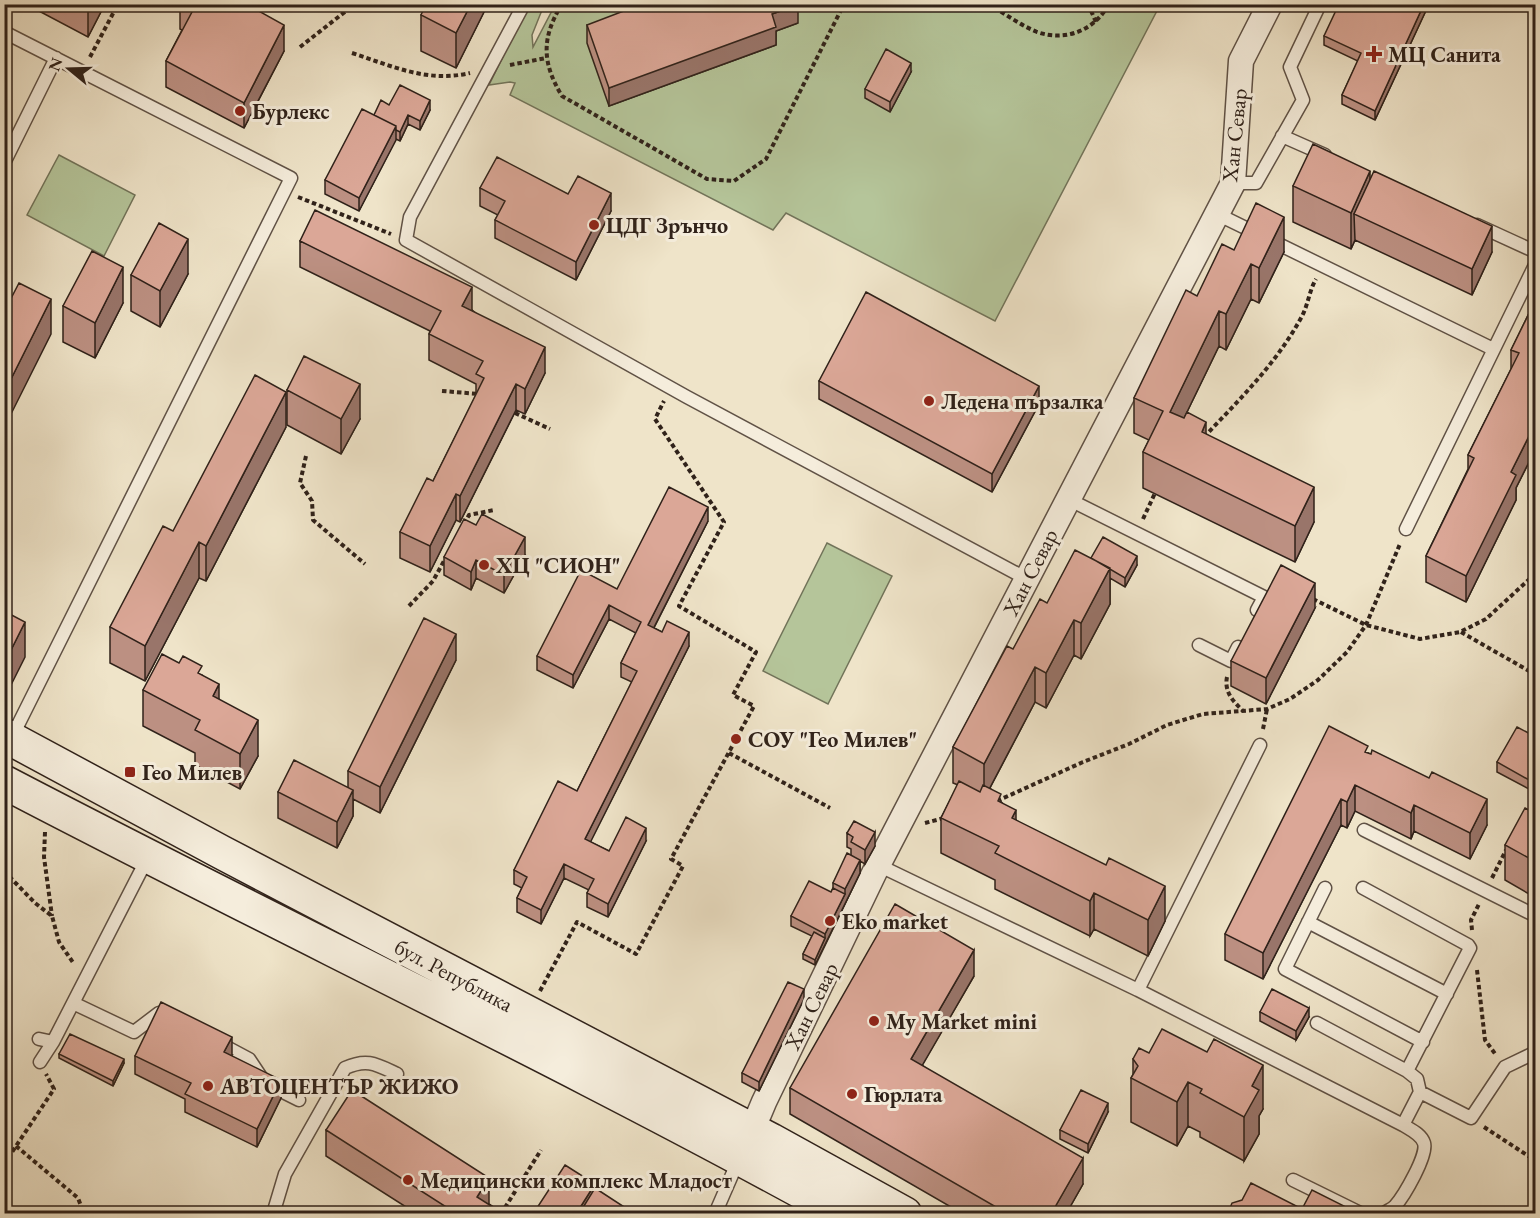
<svg xmlns="http://www.w3.org/2000/svg" width="1540" height="1218" font-family="'EB Garamond',serif">
  <style>
    .green { fill: #b5c59a; stroke: #72745a; stroke-width: 1.5 }
    .lines { fill: none; stroke-linecap: round; stroke-linejoin: round }
    .lane-casing { stroke: #605246; stroke-width: 15 }
    .street-casing { stroke: #605246; stroke-width: 27 }
    .secondary-casing { stroke: #30221a; stroke-width: 36 }
    .path { stroke: #30221a; stroke-width: 4; stroke-dasharray: 4.5 3; stroke-linecap: butt }
    .lane { stroke: #f5eddc; stroke-width: 12 }
    .street { stroke: #f5eddc; stroke-width: 24 }
    .secondary { stroke: #f5eddc; stroke-width: 33 }
    .wall { fill: #bc9082; stroke: #30221a; stroke-width: 1.5 }
    .shaded-wall { fill: #99756a; stroke: #30221a; stroke-width: 1.5 }
    .building { fill: #dba797; stroke: #30221a; stroke-width: 1.5 }
    .poi-dot { fill: #8f2418; stroke: #f5eddc; stroke-width: 2 }
    .labels { text-anchor: middle; stroke-width: 6; stroke-linejoin: round; paint-order: stroke }
    .poi-label { font-size: 22px; font-weight: bold; fill: #30221a; stroke: #f5eddc; text-anchor: start }
    .street-label { font-size: 22px; fill: #30221a; stroke: #f5eddc }
  </style>
  <rect width="100%" height="100%" fill="#efe4c9"/>
  <filter id="stains"><feTurbulence type="fractalNoise" baseFrequency=".00333" numOctaves="4"/><feColorMatrix values="0 0 0 0 .2 0 0 0 0 .09 0 0 0 0 .02 0 0 0 .5 -.17"/></filter>
  <radialGradient id="worn" r=".72"><stop offset=".6" stop-color="#630" stop-opacity="0"/><stop offset="1" stop-color="#630" stop-opacity=".3"/></radialGradient>
  <path class="green" d="M528 5H544L532 35 533 47 555 5H1160L995 321 786 213 773 230 510 95 515 83 510 82 489 85Z
    M59 155 135 195 104 256 27 215Z
    M827 543 892 576 828 704 763 671Z"/>
  <g class="lines">
    <defs>
      <path id="lane" d="M524 4 410 217 406 240 687 397 1027 579
        M4 32 291 178 12 737
        M1282 136 1325 155
        M4 163 56 58
        M1233 183H1256L1303 100 1290 67 1320 4
        M1217 214 1493 349
        M1477 225 1536 252
        M1068 499 1264 597 1257 610
        M1406 529 1536 263
        M1199 645 1231 661 1238 647
        M1364 830 1536 916
        M878 865 1138 990 1403 1125C1411 1130 1421 1134 1424 1143 1428 1155 1404 1196 1395 1206 1392 1209 1387 1211 1383 1214
        M1325 888 1285 969 1423 1042
        M1363 888 1468 945 1470 948 1407 1071
        M1308 922 1447 994
        M1138 990 1260 745
        M73 1003 134 1032 159 1013 169 1017
        M1317 1023 1407 1071 1417 1079 1420 1092 1403 1125
        M39 1039 53 1042
        M219 1043 249 1059 265 1083 299 1100
        M40 1062 53 1042 148 857
        M1420 1092 1471 1118 1505 1067 1536 1052
        M1293 1180 1362 1214
        M273 1214 285 1174 345 1068C367 1058 376 1064 397 1074
        M715 1214 738 1161"/>
      <path id="street" d="M746 1145 764 1102 878 865 1233 183 1241 61 1270 4"/>
      <path id="secondary" d="M4 735 221 852 771 1140 905 1214
        M4 782C283 928 567 1062 842 1214"/>
    </defs>
    <use href="#lane" class="lane-casing"/>
    <use href="#street" class="street-casing"/>
    <use href="#secondary" class="secondary-casing"/>
    <path class="path" d="M562 4C541 38 542 63 562 96L707 179 734 181 766 159 844 4
      M988 4C1004 13 1020 25 1037 32 1066 42 1095 30 1109 4
      M1088 4 1096 22
      M300 47 346 11 350 4
      M352 53C392 66 427 83 470 73
      M90 57 118 4
      M510 65 546 58
      M298 197 391 234
      M442 391 479 394
      M515 413 550 429
      M1204 437C1239 400 1276 364 1301 318 1308 306 1309 291 1316 279
      M306 456 300 483 312 501 313 520 365 564
      M1143 519 1155 493
      M464 524 469 515 494 510
      M1313 599 1366 625 1420 639 1460 632 1486 619 1536 573
      M409 606 433 581 445 559
      M1461 632 1536 675
      M1227 677C1224 692 1233 701 1243 711
      M1263 729 1267 709
      M729 753 830 808
      M997 801 1083 762 1129 744 1167 725 1203 714 1267 709 1290 699 1318 680 1347 652 1366 625 1400 544
      M1525 814 1536 799
      M925 823 944 818
      M45 832 44 857 52 916
      M4 871 35 903 52 916 59 942 74 964
      M1492 878 1506 850
      M1472 930 1471 920 1479 904
      M1477 970 1485 1040 1496 1055
      M540 991 577 922 636 954 683 866 671 859 754 706 733 695 756 652 679 606 724 522 655 419 664 401
      M1484 1127 1536 1161
      M16 1146 78 1198 84 1214
      M4 1164 54 1089 46 1074
      M501 1214 541 1150"/>
    <use href="#lane" class="lane"/>
    <use href="#street" class="street"/>
    <use href="#secondary" class="secondary"/>
  </g>
  <path class="wall" d="M37 4H105L88 37 37 10Z
    M180 4H246L284 51 244 128 166 87V61L182 30 180 29Z
    M488 4 456 68 421 51V15Z
    M1387 4H1429L1375 120 1342 104V95L1358 61 1324 45V36L1383 11Z
    M798 23 776 31V45L609 106 587 43V25Z
    M911 72 890 112 865 98V89Z
    M389 105 430 110 420 130 408 124 400 141 396 139 359 211 325 194V180L374 115Z
    M1370 180 1492 252 1472 295 1355 240 1351 249 1293 222V186Z
    M480 188 568 194 611 211 576 280 495 238V220L498 215 480 206Z
    M300 241 472 310 545 373 525 414 516 410 460 522 456 520 430 572 400 558V532L433 481 476 395V384L429 360V334L430 331 300 267Z
    M1234 250 1284 252 1259 303 1251 299 1226 350 1219 346 1187 412 1206 434 1314 522 1295 562 1143 488V452L1149 440 1134 433V398L1197 296Z
    M188 274 160 327 131 311V275Z
    M1536 299V448L1516 488V500L1466 602 1426 582V556L1468 469V455L1511 369V350Z
    M123 303 95 358 63 342V306Z
    M819 381 1039 404 992 492 819 399Z
    M287 390 360 419 341 454 287 425Z
    M286 427 206 581 199 578 145 681 110 663V627L173 531Z
    M708 521 654 628 689 646 590 842 609 851 646 841 608 917 587 907V893L589 890 564 878 541 924 517 912V898L522 888 514 884V870L577 791 632 682 621 677V663L636 633 609 619 573 688 537 670V656L617 589Z
    M525 555 504 593 476 578 471 590 444 575V557Z
    M1091 558 1137 565 1125 587 1110 578V604L1081 659 1074 655 1046 708 1035 702 990 788 1016 820 1165 921 1148 956 1094 929 1090 936 995 889V880L941 853V818L958 785 953 783V747L1013 649Z
    M1315 608 1266 704 1231 686V661Z
    M456 660 380 813 353 799V816L337 848 278 818V792L348 788V771Z
    M202 675 258 756 240 789 195 765V753L143 726V690Z
    M1536 705V725L1531 723V713Z
    M1536 737V777L1529 789 1497 772V762Z
    M1368 753 1487 825 1470 859 1414 831 1411 839 1355 811 1347 828 1341 825 1263 979 1225 960V934Z
    M1536 814V898L1505 880V845Z
    M847 833 875 846 865 864 860 861V873L815 965 803 959V954L812 936 791 926V916L831 892 833 888V883L851 855V849L847 847Z
    M974 976 922 1065 1083 1184 1066 1214H963L790 1114V1088Z
    M804 999 759 1091 742 1082V1073Z
    M1260 1012 1309 1017 1296 1040 1260 1021Z
    M59 1054 124 1063 113 1086 59 1058Z
    M232 1055 231 1056 281 1098 257 1147 185 1112V1099L135 1074V1056Z
    M1133 1059 1263 1109 1259 1116V1134L1244 1161 1200 1137V1132L1188 1126 1177 1146 1131 1122V1078L1133 1075Z
    M1108 1112 1088 1153 1060 1139V1130Z
    M326 1130 489 1204 504 1214H417L326 1156Z"/>
  <path class="shaded-wall" d="M88 4H105L88 37Z
    M471 4H488L456 68V33Z
    M1424 4H1429L1375 120V111Z
    M798 5V23L776 31V45L609 106V88L772 14Z
    M284 25V51L244 128V103Z
    M911 63V72L890 112V102Z
    M430 100V110L420 130V121Z
    M408 115V124L400 141V132Z
    M396 126V140L359 211V198Z
    M1370 171V206L1354 214 1355 240 1351 249V213Z
    M611 193V211L576 280V262Z
    M1284 217V252L1259 303V268Z
    M1492 226V252L1472 295V269Z
    M188 239V274L160 327V291Z
    M1251 264V299L1226 350V314Z
    M123 267V303L95 358V323Z
    M472 287V313L462 306Z
    M51 299V334L4 428V393Z
    M1219 311V346L1170 447V412Z
    M545 347V373L525 414V389Z
    M360 384V419L341 454V419Z
    M516 384V410L460 522V496Z
    M1039 386V404L992 492V474Z
    M286 392V427L206 581V546Z
    M1206 422V457L1202 432Z
    M1536 422V448L1516 488V500L1466 602V576L1511 472Z
    M1314 487V522L1295 562V526Z
    M456 494V520L430 572V546Z
    M708 507V521L648 639V625Z
    M525 537V555L504 593V575Z
    M199 542V578L145 681V646Z
    M1137 556V565L1125 587V578Z
    M476 560V578L471 590V572Z
    M1110 568V604L1081 659V623Z
    M1315 583V608L1266 704V678Z
    M609 605V619L573 688V675Z
    M1074 620V655L1046 708V673Z
    M25 622V657L5 697V662Z
    M689 632V646L585 853V839Z
    M456 634V660L380 813V787Z
    M1035 667V702L984 799V764Z
    M219 684V719L213 696Z
    M258 720V756L240 789V754Z
    M1536 768V777L1529 789V780Z
    M1355 785V811L1347 828V802Z
    M353 790V816L337 848V822Z
    M1341 799V825L1263 979V953Z
    M1487 799V825L1470 859V833Z
    M1414 805V831L1411 839V813Z
    M1016 810V845L1012 818Z
    M646 828V841L608 917V904Z
    M875 832V846L865 864V850Z
    M860 860V873L815 965V960L825 938V934L845 894V889Z
    M564 864V878L541 924V910Z
    M1165 886V921L1148 956V920Z
    M1094 893V929L1090 936V901Z
    M974 950V976L911 1085V1059Z
    M804 989V999L759 1091V1082Z
    M1309 1008V1017L1296 1040V1031Z
    M232 1037V1055L224 1070V1052Z
    M124 1059V1063L113 1086V1081Z
    M1263 1065V1109L1259 1116V1134L1244 1161V1117L1252 1086Z
    M281 1080V1098L257 1147V1129Z
    M1188 1082V1126L1177 1146V1102Z
    M1108 1103V1112L1088 1153V1144Z
    M1083 1158V1184L1066 1214H1051Z
    M489 1178V1203L483 1214 477 1197Z
    M595 1184V1197L585 1214H576Z"/>
  <path class="building" d="M182 4H246L284 25 244 103 166 61 193 10Z
    M426 4H471L456 33 421 15Z
    M642 4H798V5L772 14 776 27 609 88 587 25Z
    M1339 4H1368L1383 11 1387 4H1424L1375 111 1342 95 1361 53 1324 36Z
    M886 49 911 63 890 102 865 89Z
    M400 85 430 100 420 121 408 115 400 132 396 130V126L374 115 381 100 389 105Z
    M362 109 396 126 359 198 325 180Z
    M1313 144 1370 171 1351 213 1293 186Z
    M497 157 568 194 578 176 611 193 576 262 495 220 505 201 480 188Z
    M1374 171 1492 226 1472 269 1354 214Z
    M1256 203 1284 217 1259 268 1251 264 1226 314 1219 311 1170 412 1184 418 1187 412 1206 422 1202 432 1314 487 1295 526 1143 452 1163 411 1134 398 1186 290 1197 296 1222 244 1234 250Z
    M315 210 472 287 462 306 545 347 525 389 516 384 460 496 456 494 430 546 400 532 427 478 433 481 484 378 476 374 483 361 429 334 441 311 300 241Z
    M159 223 188 239 160 291 131 275Z
    M92 251 123 267 95 323 63 306Z
    M19 283 51 299 4 393V312Z
    M866 292 1039 386 992 474 819 381Z
    M1536 299V422L1511 472 1516 475 1466 576 1426 556 1474 458 1468 455 1519 353 1511 350Z
    M304 356 360 384 341 419 287 390Z
    M255 375 286 392 206 546 199 542 145 646 110 627 163 526 173 531Z
    M669 487 708 507 648 625 662 632 667 621 689 632 585 839 609 851 626 817 646 828 608 904 587 893 594 879 564 864 541 910 517 898 527 877 514 870 558 781 577 791 637 671 621 663 641 622 609 605 573 675 537 656 581 570 617 589Z
    M482 514 525 537 504 575 476 560 471 572 444 557 464 519 476 525Z
    M1103 537 1137 556 1125 578 1091 558Z
    M1075 550 1110 568 1081 623 1074 620 1046 673 1035 667 984 764 953 747 1007 646 1013 649 1040 599 1047 603Z
    M1281 565 1315 583 1266 678 1231 661Z
    M4 611 25 622 5 662H4Z
    M424 618 456 634 380 787 348 771Z
    M162 654 179 663 183 656 202 666 198 673 219 684 213 696 258 720 240 754 195 730 200 720 143 690Z
    M1536 705V715L1531 713Z
    M1329 726 1368 746 1365 752 1371 754 1372 750 1429 778 1432 772 1487 799 1470 833 1414 805 1411 813 1355 785 1347 802 1341 799 1263 953 1225 934Z
    M1517 727 1536 737V768L1529 780 1497 762Z
    M294 760 353 790 337 822 278 792Z
    M959 781 980 792 983 785 1001 794 998 801 1016 810 1012 818 1106 865 1109 858 1165 886 1148 920 1094 893 1090 901 995 853 999 846 941 818Z
    M1525 808 1536 814V862L1505 845Z
    M854 821 875 832 865 850 851 842 853 837 847 833Z
    M847 853 860 860 845 889 833 883Z
    M809 881 831 892 833 888 845 894 825 934 791 916Z
    M895 904 974 950 911 1059 1083 1158 1051 1214H1008L790 1088Z
    M814 932 825 938 815 960 803 954Z
    M788 982 804 989 759 1082 742 1073Z
    M1272 989 1309 1008 1296 1031 1260 1012Z
    M161 1002 232 1037 224 1052 281 1080 257 1129 185 1094 191 1083 135 1056Z
    M1162 1029 1207 1052 1214 1039 1263 1065 1252 1086 1259 1090 1244 1117 1200 1093 1202 1089 1188 1082 1177 1102 1131 1078 1138 1066 1133 1059 1139 1048 1149 1053Z
    M70 1034 124 1059 113 1081 59 1054Z
    M352 1090 489 1178 477 1197 504 1214H457L326 1130Z
    M1081 1090 1108 1103 1088 1144 1060 1130Z
    M565 1165 595 1184 576 1214H533Z
    M1251 1183 1302 1209 1312 1190 1346 1207 1343 1214H1229L1228 1213 1232 1203 1242 1200Z
    M595 1188 635 1214H579Z
    M739 1209 746 1214H736Z"/>
  <g class="poi-dot">
    <path d="M1371 45h6v6h6v6h-6v6h-6v-6h-6v-6h6z"/>
    <circle cx="240" cy="111" r="6"/>
    <circle cx="594" cy="225" r="6"/>
    <circle cx="929" cy="401" r="6"/>
    <circle cx="484" cy="565" r="6"/>
    <circle cx="736" cy="739" r="6"/>
    <rect x="124" y="766" width="12" height="12" rx="3"/>
    <circle cx="830" cy="921" r="6"/>
    <circle cx="874" cy="1021" r="6"/>
    <circle cx="208" cy="1086" r="6"/>
    <circle cx="852" cy="1094" r="6"/>
    <circle cx="408" cy="1180" r="6"/>
  </g>
  <g class="labels">
    <g class="poi-label">
      <text x="1388" y="62">МЦ Санита</text>
      <text x="252" y="119">Бурлекс</text>
      <text x="606" y="233">ЦДГ Зрънчо</text>
      <text x="941" y="409">Ледена пързалка</text>
      <text x="496" y="573">ХЦ "СИОН"</text>
      <text x="748" y="747">СОУ "Гео Милев"</text>
      <text x="142" y="780">Гео Милев</text>
      <text x="842" y="929">Eko market</text>
      <text x="886" y="1029">My Market mini</text>
      <text x="220" y="1094">АВТОЦЕНТЪР ЖИЖО</text>
      <text x="864" y="1102">Гюрлата</text>
      <text x="420" y="1188">Медицински комплекс Младост</text>
    </g>
    <g class="street-label">
      <text transform="translate(1234 135) rotate(-84)" y="8">Хан Севар</text>
      <text transform="translate(1030 572) rotate(-63)" y="8">Хан Севар</text>
      <text transform="translate(454 975) rotate(28)" y="8">бул. Република</text>
      <text transform="translate(811 1006) rotate(-64)" y="8">Хан Севар</text>
    </g>
  </g>
  <rect width="1540" height="1218" fill="none" stroke="#efe4c9" stroke-width="24"/>
  <rect x="6" y="6" width="1528" height="1206" fill="none" stroke="#30221a" stroke-width="3"/>
  <rect x="12" y="12" width="1516" height="1194" fill="none" stroke="#30221a" stroke-width="1.5"/>
  <g transform="translate(69 69) rotate(289)" stroke="#f5eddc" stroke-width="4.5" paint-order="stroke">
  <path d="M0-4.5L10 22L0 15L-10 22Z" fill="#30221a"/>
  <text y="-9" font-size="16" font-weight="bold" text-anchor="middle" fill="#30221a">N</text>
  </g>
  <rect width="100%" height="100%" filter="url(#stains)"/>
  <rect width="100%" height="100%" fill="url(#worn)"/>
</svg>
